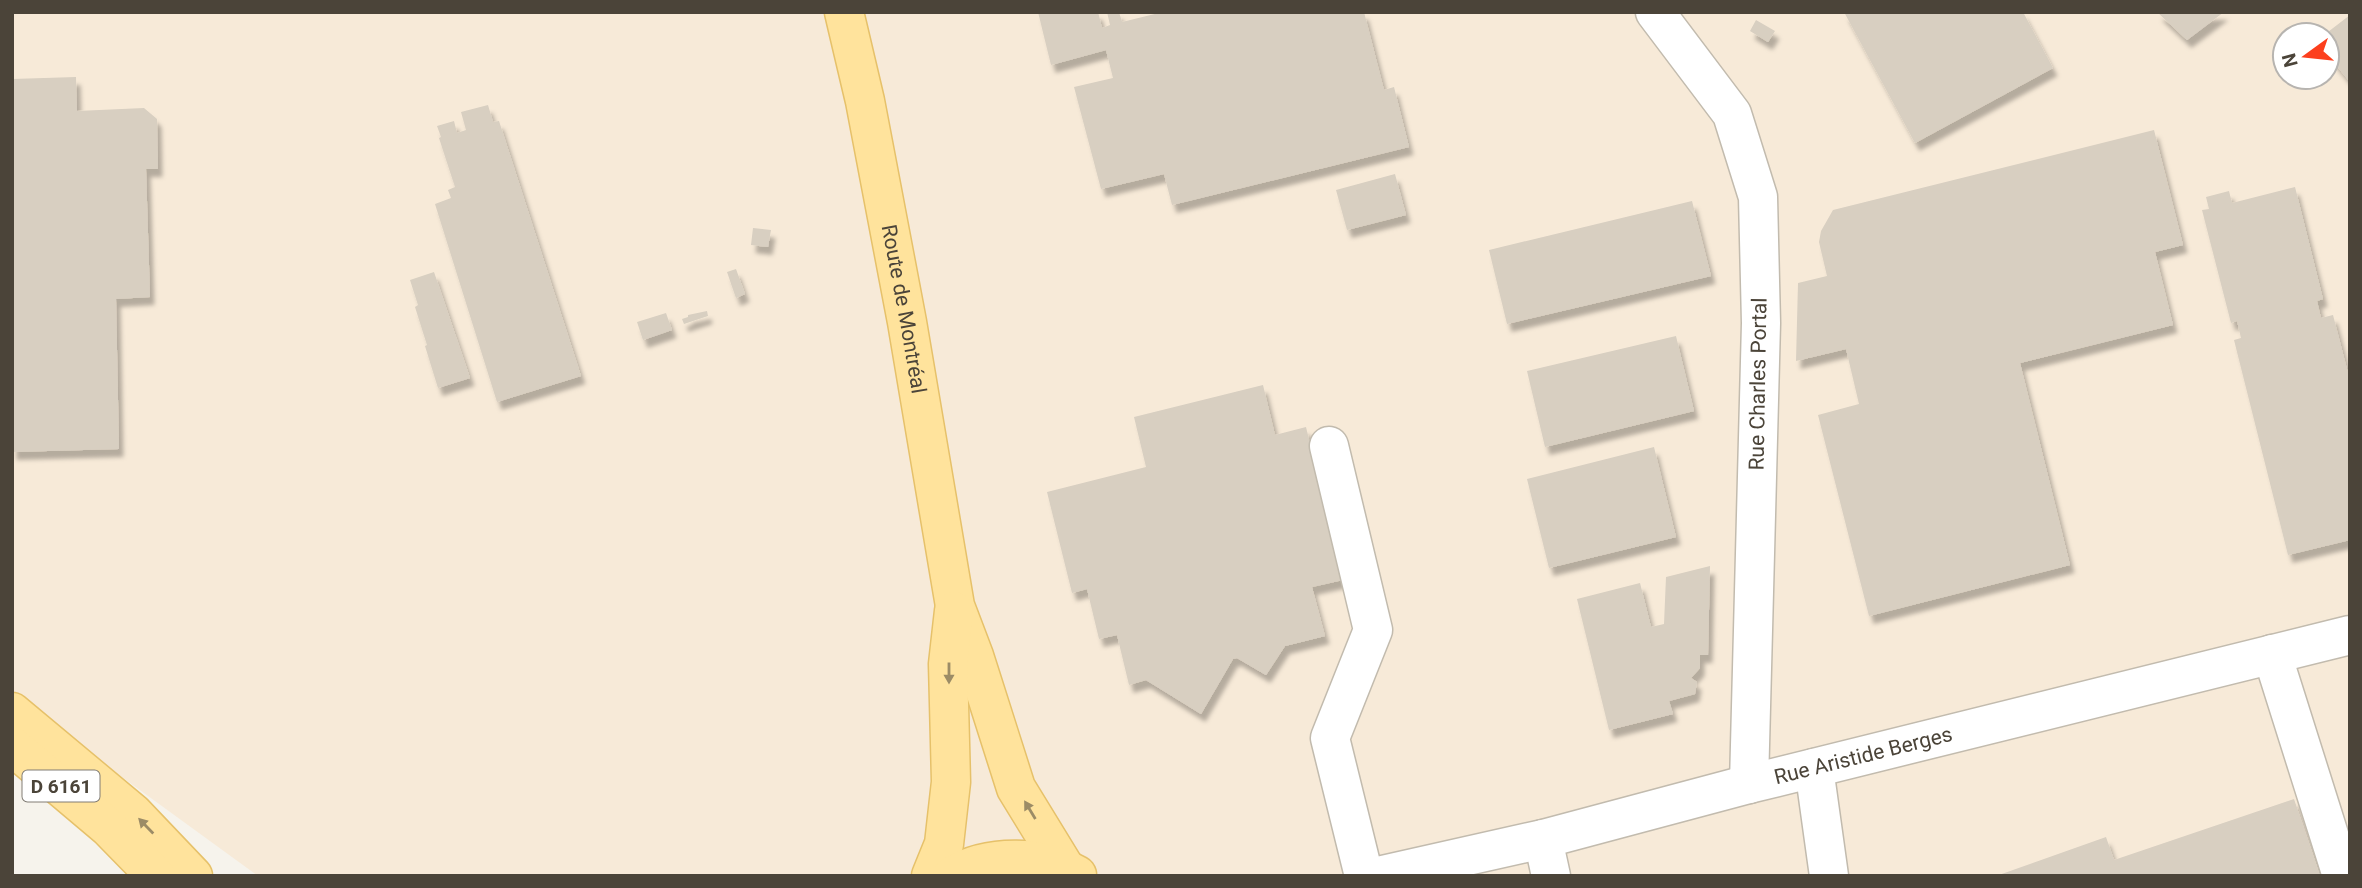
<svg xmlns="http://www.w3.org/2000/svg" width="2362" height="888" font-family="Roboto,sans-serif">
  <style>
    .commercial { fill: #f7ead8; fill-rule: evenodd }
    .building { fill: #d8cfc1; filter: url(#shadow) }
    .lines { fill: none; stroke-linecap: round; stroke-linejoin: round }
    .minor-casing { stroke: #c2bbae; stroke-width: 41 }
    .major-casing { stroke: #e6c16a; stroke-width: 41 }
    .minor { stroke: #fff; stroke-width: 38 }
    .major { stroke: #ffe39c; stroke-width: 38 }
    .oneway { fill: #9c8c66 }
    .labels { text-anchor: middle; stroke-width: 7; stroke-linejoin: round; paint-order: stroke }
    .shield { fill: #fff; stroke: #817c74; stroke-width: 2 }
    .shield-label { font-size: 19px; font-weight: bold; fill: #4b4439 }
    .street-label { font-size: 21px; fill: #4b4439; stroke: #fff }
  </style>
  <defs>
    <filter id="shadow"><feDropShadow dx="4.5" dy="8" stdDeviation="2" flood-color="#0004"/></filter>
  </defs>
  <rect width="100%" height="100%" fill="#f6f3ec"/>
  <path class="commercial" d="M12 12H2350V876H258L12 697ZM2285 35H2327V77H2285Z"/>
  <path class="building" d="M1038 12H1098L1102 28 1110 25 1107 12H1119L1122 22 1163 12H1364L1384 90 1394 87 1409 147 1172 205 1164 174 1101 189 1074 87 1113 78 1106 50 1051 65Z
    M1844 12H2023L2053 68 1915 143Z
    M2157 12H2224L2187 40Z
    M2350 15V82L2327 54V35H2324Z
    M1756 20 1775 31 1768 42 1750 31Z
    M76 77 77 111 144 108 157 119 158 169H146L150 297 116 299 119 449 12 452V79Z
    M488 105 493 122 499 121 581 376 497 402 435 204 451 198 448 190 455 187 439 138 441 137 437 126 454 121 457 133 466 130 461 112Z
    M2154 130 2183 245 2155 252 2173 325 2020 363 2070 565 1869 616 1818 415 1859 404 1846 349 1796 361 1798 283 1827 276 1819 242 1821 231 1833 210Z
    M1395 174 1406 215 1347 230 1336 190Z
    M2295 187 2323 299 2317 301 2321 318 2333 315 2350 381V540L2288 555 2234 340 2241 338 2237 321 2231 323 2202 210 2209 209 2206 197 2229 191 2232 203Z
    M1692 201 1711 276 1507 324 1489 250Z
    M753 228 771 230 768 247 751 245Z
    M736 269 745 294 736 298 727 272Z
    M434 272 470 378 438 388 425 346 427 345 415 307 418 305 410 280Z
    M707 311 708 316 684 324 682 319 688 317V315Z
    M666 313 672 330 643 340 637 322Z
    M1676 336 1694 411 1545 447 1527 371Z
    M1263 385 1275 435 1306 427 1343 580 1312 587 1325 636 1285 646 1266 675 1237 658 1233 659 1201 714 1146 680 1129 685 1117 635 1099 639 1087 589 1072 593 1047 492 1146 467 1134 417Z
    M1654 447 1676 537 1549 568 1527 479Z
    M1710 566 1708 655H1700V668L1691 678 1697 682 1695 694 1669 701 1673 714 1609 730 1577 599 1640 583 1651 627 1664 624 1666 577Z
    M2294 799 2320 876H1996L2106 837 2114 860Z"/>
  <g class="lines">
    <defs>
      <g id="minor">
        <path d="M1655 12 1732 114 1758 197 1761 323 1749 784"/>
        <path d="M1329 446 1373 630 1330 738 1364 876"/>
        <path d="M2272 654 2342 876"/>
        <path d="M1814 768 1829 876"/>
        <path d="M1543 839 1551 876"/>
        <path id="s1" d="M1378 876 1543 839 1749 784 2350 635"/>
      </g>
      <g id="major">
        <path id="s2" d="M844 12 865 101 907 322 955 606 974 656 1016 788 1065 868"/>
        <path d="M12 712 133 813 193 876"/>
        <path d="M12 746 108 827 156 876"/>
        <path d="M931 876 944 844 951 782 948 664 954 611"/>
        <path d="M952 876C988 854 1041 855 1077 875"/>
      </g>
    </defs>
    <use href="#minor" class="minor-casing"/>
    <use href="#major" class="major-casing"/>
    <use href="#minor" class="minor"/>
    <use href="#major" class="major"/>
  </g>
  <defs><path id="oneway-solid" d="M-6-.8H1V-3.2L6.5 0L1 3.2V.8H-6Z" transform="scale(1.75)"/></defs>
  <g class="oneway">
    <use href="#oneway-solid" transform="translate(949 673) rotate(90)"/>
    <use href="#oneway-solid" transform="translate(1030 810) rotate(-121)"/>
    <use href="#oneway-solid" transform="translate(146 826) rotate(-134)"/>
  </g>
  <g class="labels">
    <rect class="shield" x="22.5" y="770.5" width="77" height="31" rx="5"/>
    <g class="shield-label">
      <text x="61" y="793">D 6161</text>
    </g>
    <g class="street-label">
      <text dy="7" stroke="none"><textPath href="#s2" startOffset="303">Route de Montréal</textPath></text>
      <text transform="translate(1758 384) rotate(-89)" y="7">Rue Charles Portal</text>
      <text dy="7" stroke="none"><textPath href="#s1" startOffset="500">Rue Aristide Berges</textPath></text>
    </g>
  </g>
  <rect width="2362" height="888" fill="none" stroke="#4b4439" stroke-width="28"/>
  <g transform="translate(2306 56) rotate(255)"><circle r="33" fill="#ffffff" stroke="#b7b4b0" stroke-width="2"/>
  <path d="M0-5L12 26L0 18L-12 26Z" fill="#fc3f1d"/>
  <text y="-10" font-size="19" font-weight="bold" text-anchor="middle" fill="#4b4439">N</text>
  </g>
</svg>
